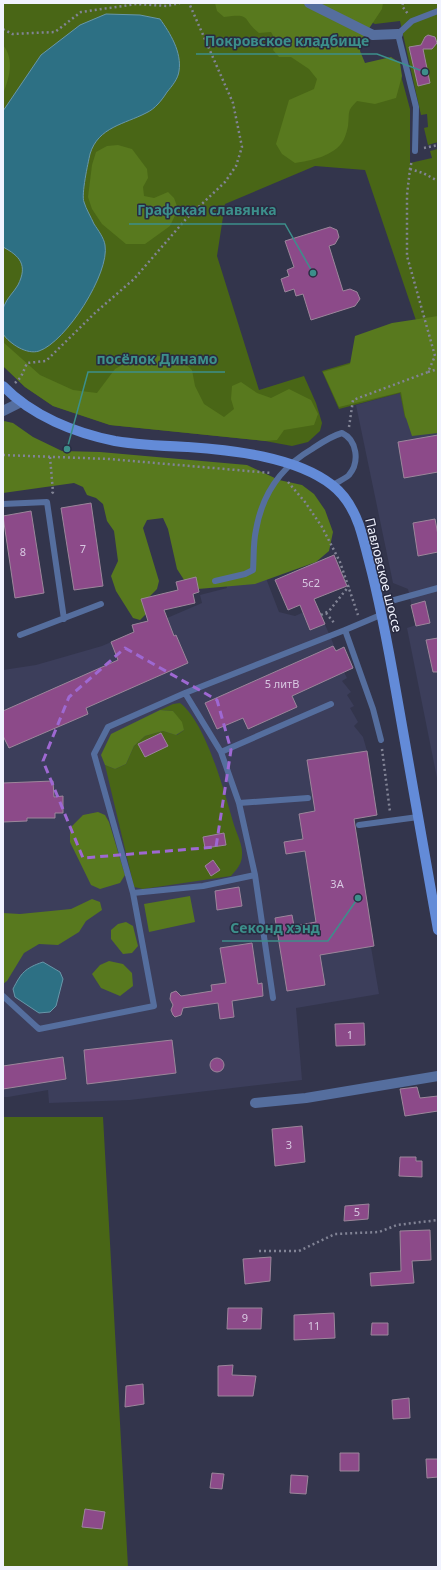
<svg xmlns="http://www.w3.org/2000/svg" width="441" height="1570" font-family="'Noto Sans',sans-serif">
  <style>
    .built { fill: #3c3e5b }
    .green { fill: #496616; fill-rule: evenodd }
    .forest { fill: #58791e }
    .water { fill: #2d7084; stroke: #6897a9 }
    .building { fill: #8c4a89; stroke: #9c869b }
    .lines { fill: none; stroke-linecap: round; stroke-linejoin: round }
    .path { stroke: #828496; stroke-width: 2.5; stroke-dasharray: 2 3; stroke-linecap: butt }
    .lane { stroke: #556e9e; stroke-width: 6 }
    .street { stroke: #556e9e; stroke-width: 10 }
    .secondary { stroke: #638bd8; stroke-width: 10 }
    .marked { fill: none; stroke: #9e68d2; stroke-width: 3; stroke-dasharray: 8 5; stroke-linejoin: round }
    .labels { text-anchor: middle; stroke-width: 3; stroke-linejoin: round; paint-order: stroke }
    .number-label { font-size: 11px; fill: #d8c9e2 }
    .street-label { font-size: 13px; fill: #f1f3ff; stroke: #292b41 }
    .leader { fill: none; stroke: #3c8f8b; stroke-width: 1.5 }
    .callout-dot { fill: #3c8f8b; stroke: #292b41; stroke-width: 1.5 }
    .callout-label { font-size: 14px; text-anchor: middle; font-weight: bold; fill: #3c8f8b; stroke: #292b41; stroke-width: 3; stroke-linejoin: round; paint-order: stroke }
  </style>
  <rect width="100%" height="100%" fill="#33354c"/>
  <path class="built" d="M400 393 438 412V783L407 628 416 625 408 589 393 583 356 405Z
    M264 573 279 612 295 616 317 606 336 650 344 647 353 668 344 672 347 678 342 681 351 692 347 695 354 706 350 708 358 722 354 726 363 737 367 751 377 815 354 819 374 946 371 947 379 994 296 1008 302 1080 130 1100 49 1103 48 1090 8 1097H3V670L36 665 102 646 202 603 200 595 227 588 226 584Z"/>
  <path class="green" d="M3 3H279L365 67 397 61 410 109V163L432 158 430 151 438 149V412L405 418 400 393 339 409 322 371 423 341 365 170 315 166 225 204 217 256 259 390 304 376 316 403 322 423 320 431 308 442 292 446 265 441 110 425 53 406 25 387 3 366Z
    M333 3H438V142L428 145 424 128 428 127 427 114 421 115 400 21 375 24Z
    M180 703C206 722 225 794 234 825 237 834 243 846 242 855 242 864 237 869 231 876L143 889 134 887 105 765 115 769 126 764 134 746 145 736 163 731 177 735 184 730 173 711 160 710 173 704ZM161 733 167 746 145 757 138 744ZM224 833 226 845 205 848 203 837Z
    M3 1117H103L128 1567H3Z"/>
  <path class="forest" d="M215 3H383L382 9 362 39 360 51 365 63 391 57 400 63 402 76 396 98 375 104 357 101C346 112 350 112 348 126 347 131 345 138 343 141 334 156 310 161 295 163L282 154 276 144 289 100 314 89 317 79 309 69 291 57H279L273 50 276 41 271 32 259 33C241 18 252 13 224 17L217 11Z
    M3 45C15 60 9 78 3 94Z
    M118 145 132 149 147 169 148 178 143 187 144 196 154 198 168 192 174 198 178 209 170 226 145 244H126L102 224 92 209 88 197 92 165 96 152 107 146Z
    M438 316V433L412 436 405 415 401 392 339 407 323 372 350 364 355 336 392 323Z
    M3 342 40 375 73 390 97 393 115 369 136 357 158 356 180 359 192 370 195 386 204 404 224 417 234 409 231 399 232 386 241 382 257 393 271 398 289 389 311 400 318 414 314 425 284 430 277 440 265 441 110 425 53 406 25 387 3 366Z
    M4 421 13 423 33 437 62 451 100 452 247 465 279 480 302 485 314 494 325 510 333 532 329 551 316 562 255 584 198 589 186 583 177 569 168 529 163 518 147 520 143 528 159 581 157 589 145 601 147 613 140 620 133 618 116 591 111 576 118 561 114 531 107 521 103 504 96 498 87 495 83 487 74 483 3 493Z
    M160 710 173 711 182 722 184 730 176 735 163 731 145 736 134 746 126 764 115 769 105 765 101 755 111 734Z
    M98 812 105 815 109 822 125 875 120 883 100 889 91 885 70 842V828L83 815Z
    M190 896 195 922 149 932 144 904Z
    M92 899 100 902 102 910 86 921 79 932 58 945 39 944 24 953 7 981 3 984V913L20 914 71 909Z
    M126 922 133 926 138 946 132 953 123 954 111 939V930L118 924Z
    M109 961 123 964 132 973 133 986 120 996 101 988 92 974 100 965Z"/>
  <path class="water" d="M106 14 140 15 160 19C170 33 182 52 179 71 178 79 172 86 167 92 162 100 155 109 146 113 125 124 98 127 90 154 88 163 81 195 84 202 86 209 91 217 94 224 98 230 104 238 105 245 110 273 66 342 39 351 27 355 10 344 3 334 3 326 1 313 4 306 7 298 14 292 18 285 28 265 20 256 3 247V111L41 55 80 25Z
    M43 962 60 972 63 979 56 1006 50 1012 39 1013 15 997 13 989C21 973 25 968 43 962Z"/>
  <path class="building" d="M428 35 435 37 437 43 432 49H423L430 83 418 86 409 47 421 45 425 37Z
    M330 227 337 230 339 237 335 244 329 246 343 291 350 289 357 292 360 299 355 306 311 320 303 294 296 296 294 289 285 292 281 279 289 276 287 270 294 267 285 241Z
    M438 435V472L404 478 398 442Z
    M91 503 103 586 74 590 61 508Z
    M31 511 44 593 15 598 3 516Z
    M435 519 438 535V552L418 556 413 523Z
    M334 555 347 586 314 599 325 624 310 630 300 605 288 610 275 580Z
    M196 577 199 592 193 594 195 603 164 610 174 636 176 635 188 663 86 708 88 714 9 748 3 736V711L118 660 111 642 134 632 132 625 148 621 141 599 178 590 176 582Z
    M425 601 430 623 416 626 411 605Z
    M438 638V672H433L426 640Z
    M333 646 336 651 344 647 353 668 292 696 297 707 248 729 243 718 217 729 205 703Z
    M161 733 168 746 145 757 138 744Z
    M367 751 377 815 354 819 374 946 320 955 325 985 287 991 275 918 292 915 294 926 316 922 305 851 286 854 284 842 303 839 299 814 315 811 307 760Z
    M53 781 54 797 63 796V813H55V818H27V821L3 822V783Z
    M224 833 226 845 205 848 203 837Z
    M213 860 220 870 211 876 205 866Z
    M239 887 242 906 217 910 215 891Z
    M252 943 258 984 262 983 263 996 232 1001 234 1017 220 1019 218 1003 183 1008 181 1015 175 1017 173 1015 171 1010 173 1005 170 999 171 993 176 991 181 996 212 991 211 985 226 983 220 948Z
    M364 1023 365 1045 336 1046 335 1024Z
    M172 1040 176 1073 87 1084 84 1050Z
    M63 1057 66 1079 3 1089V1066Z
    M210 1065a7 7 0 1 1 14 0a7 7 0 1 1-14 0Z
    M417 1087 420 1098 438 1096V1111L405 1116 400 1089Z
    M302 1126 305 1162 275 1166 272 1129Z
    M400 1157H416V1161H422V1177L399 1176Z
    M369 1204 368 1219 344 1221 345 1206Z
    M430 1230 431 1260 412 1261 414 1283 371 1286 370 1273 401 1271 400 1231Z
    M271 1257 270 1281 245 1284 243 1259Z
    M228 1308H262L261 1329H227Z
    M334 1313 335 1338 294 1340V1315Z
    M372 1323H388V1335H371Z
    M233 1365 232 1375 256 1376 253 1396H218V1366Z
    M143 1384 144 1404 125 1407 126 1386Z
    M409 1398 410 1418 393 1419 392 1400Z
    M340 1453H359V1471H340Z
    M426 1459H438V1477L427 1478Z
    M212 1473 224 1474 222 1489 210 1488Z
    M291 1475 308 1476 306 1494 290 1493Z
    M85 1509 105 1512 102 1529 82 1527Z"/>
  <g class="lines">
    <path class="path" d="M403 3 402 6 408 14
      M3 29 12 34 55 32 81 12 137 4 167 6 180 3
      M424 148 438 145
      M410 169 423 173 438 181
      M428 372 438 369
      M15 383 21 377 27 363 46 361 96 312 134 279 186 219 225 182 236 166 242 147 233 103 189 3
      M349 427 353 400 428 372 435 356 407 256V195L410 169 412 160
      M3 455 109 459 271 473
      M50 457 53 492 51 495
      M288 482 305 502 322 527 340 562 358 615
      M326 613 335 624
      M321 615 329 611 349 586
      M382 749 390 812
      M259 1251H299L335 1234 379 1232 397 1225 438 1220"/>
    <path class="lane" d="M415 151 416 107 398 34 412 21 438 11
      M3 504 47 502 64 619
      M215 581 245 574 253 570C254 557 253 543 256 530 262 495 281 467 312 449 321 443 331 436 342 433 357 440 360 462 349 475 345 479 337 482 333 485
      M380 604 438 588
      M20 635 101 604
      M185 693 221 752 239 803 255 875 273 998
      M381 740 373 709 345 630 383 614
      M221 752 331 704
      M239 803 308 798
      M359 825 418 817
      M133 893 203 886 255 875
      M3 996 39 1029 154 1006 133 893 94 754 108 727 185 693 345 630"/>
    <path class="street" d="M309 3 373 35 398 34
      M3 411 21 402
      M255 1103 306 1098 438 1076"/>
    <path class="secondary" d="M3 386C32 416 75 433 115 441 139 445 164 446 188 447 233 450 296 457 332 485 345 495 354 511 359 525 363 537 366 549 369 561 381 606 389 651 397 697 411 774 424 852 438 930"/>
  </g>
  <path class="marked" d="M125 648 217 700 231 750 216 847 83 858 43 761 69 697Z"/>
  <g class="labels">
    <g class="number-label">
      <text x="83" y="553">7</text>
      <text x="23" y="556">8</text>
      <text x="311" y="587">5с2</text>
      <text x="282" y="688">5 литВ</text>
      <text x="337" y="888">3А</text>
      <text x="350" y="1039">1</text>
      <text x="289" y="1149">3</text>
      <text x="357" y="1216">5</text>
      <text x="245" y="1322">9</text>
      <text x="314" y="1330">11</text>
    </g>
    <g class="street-label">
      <text transform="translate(384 575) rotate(76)" y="5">Павловское шоссе</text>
    </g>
  </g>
  <path class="leader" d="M425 72L377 54H196M313 273L285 224H129M67 449L88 372H225M358 898L328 941H222"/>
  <g class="callout-dot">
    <circle cx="425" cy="72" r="4"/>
    <circle cx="313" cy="273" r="4"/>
    <circle cx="67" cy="449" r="4"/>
    <circle cx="358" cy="898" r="4"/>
  </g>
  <g class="callout-label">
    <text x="287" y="46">Покровское кладбище</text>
    <text x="207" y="215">Графская славянка</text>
    <text x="157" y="364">посёлок Динамо</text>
    <text x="275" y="933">Секонд хэнд</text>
  </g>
  <rect width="441" height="1570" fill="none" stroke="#f1f3ff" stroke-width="8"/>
</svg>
